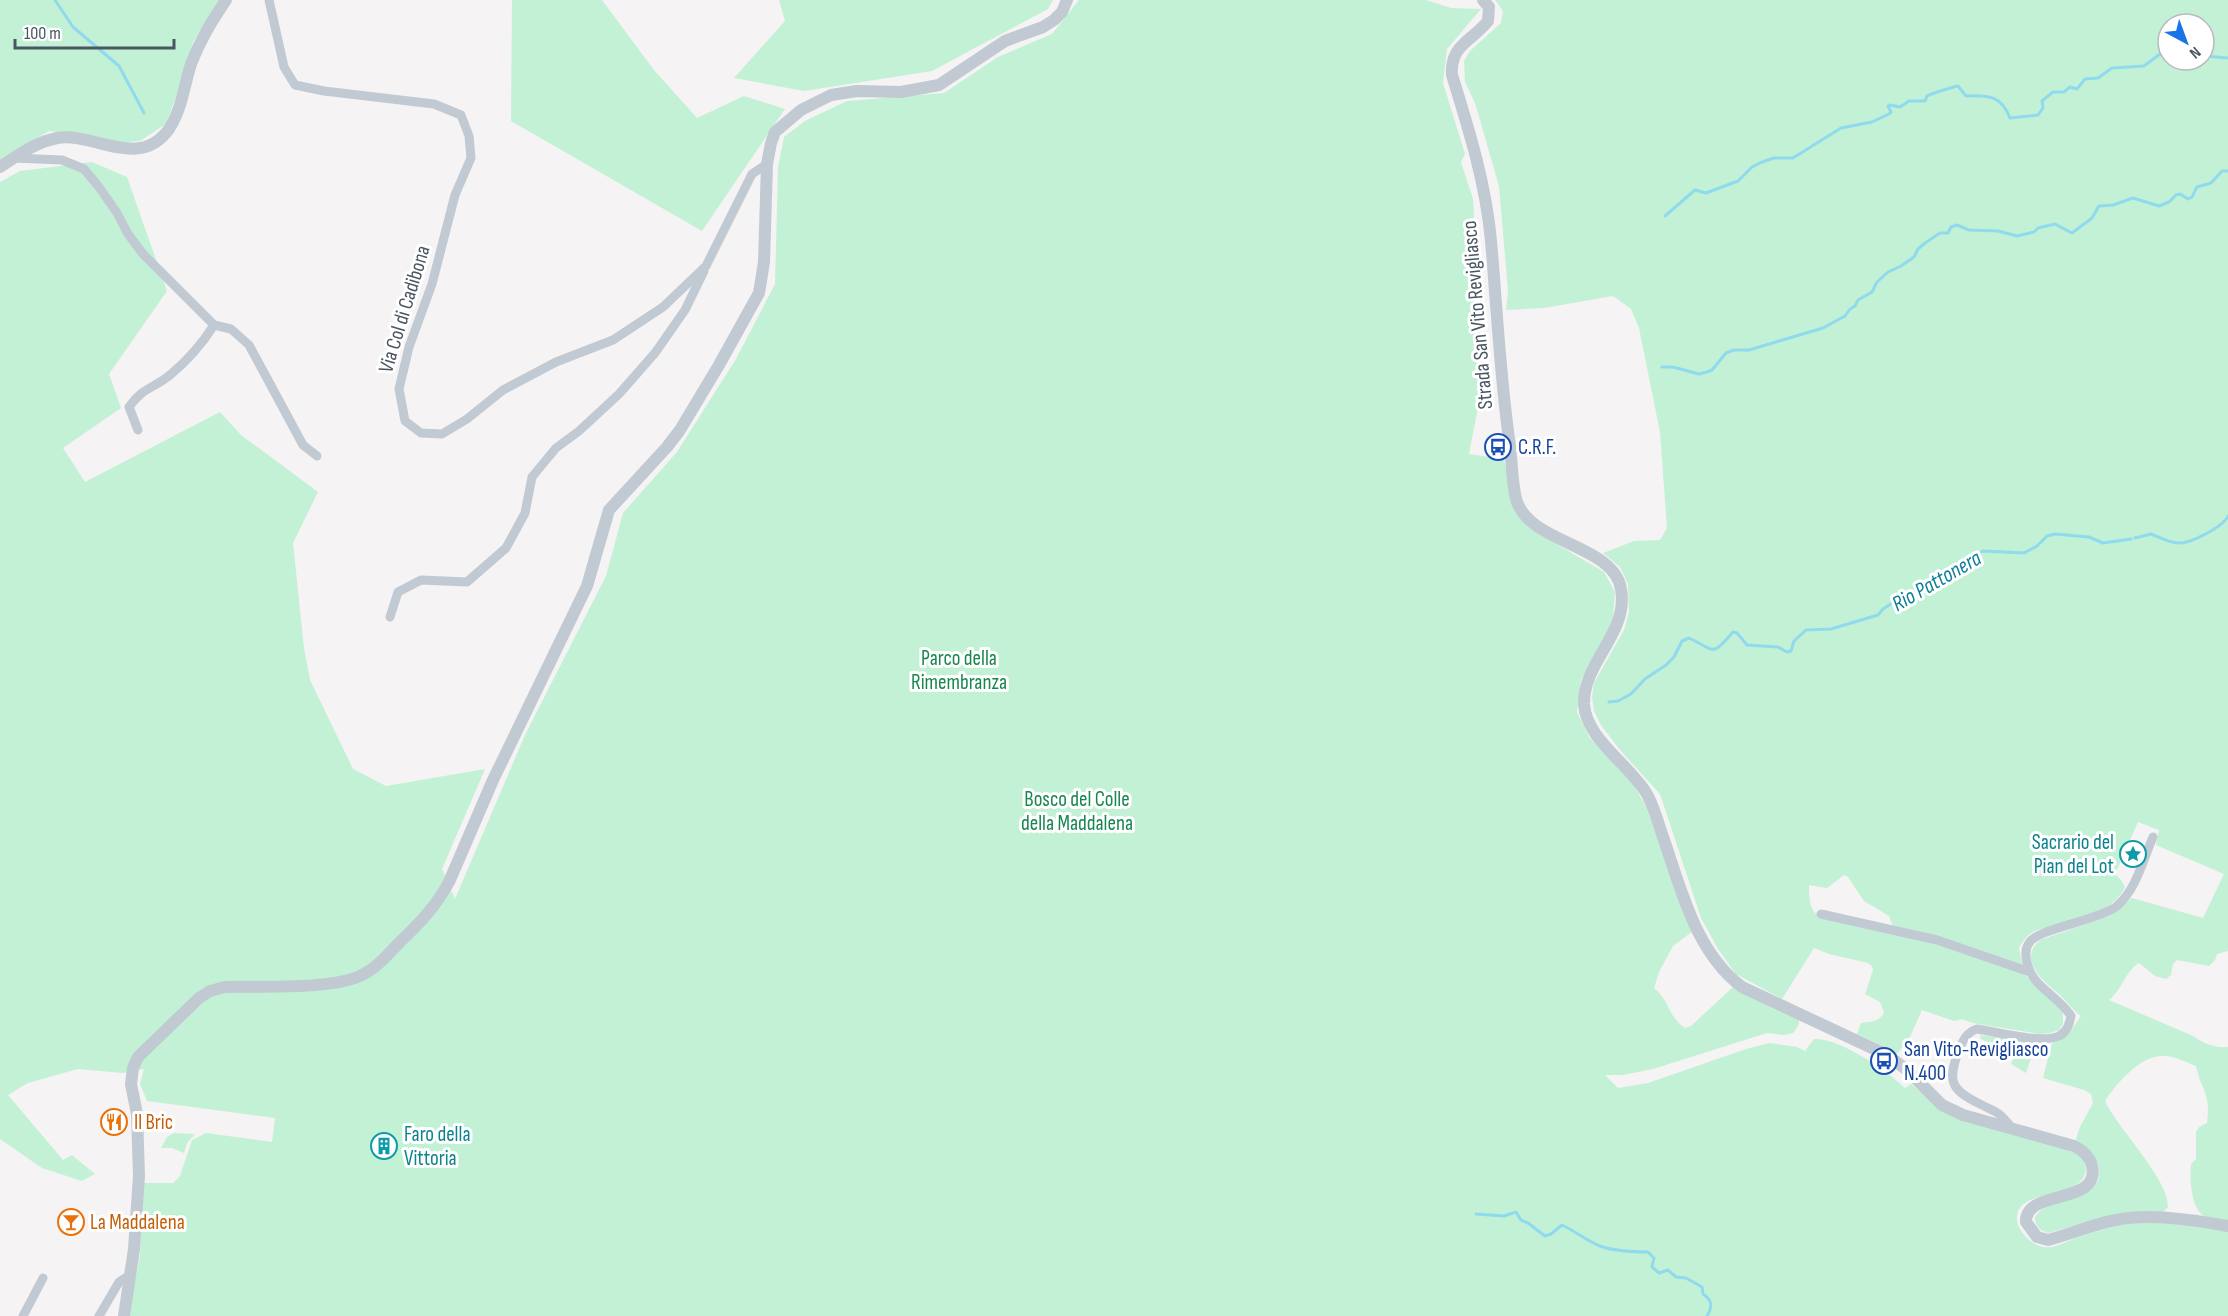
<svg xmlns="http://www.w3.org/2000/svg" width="2228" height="1316" font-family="'Sofia Sans Condensed',sans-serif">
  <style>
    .green { fill: #c3f1d5; fill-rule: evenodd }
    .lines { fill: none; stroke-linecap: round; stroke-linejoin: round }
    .stream { stroke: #90daee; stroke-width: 3 }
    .minor { stroke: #c1cad2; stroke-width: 9 }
    .tertiary { stroke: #c1cad2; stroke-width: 12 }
    .labels { text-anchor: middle; stroke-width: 6; stroke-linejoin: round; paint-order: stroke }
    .street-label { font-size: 21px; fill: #4a5661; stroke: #fff }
    .transit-label { font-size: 21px; fill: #164399; stroke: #fff; text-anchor: start }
    .park-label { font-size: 21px; fill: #17864f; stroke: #fff }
    .culture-label { font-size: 21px; fill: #0d838f; stroke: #fff; text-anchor: end }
    .food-label { font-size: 21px; fill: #c56008; stroke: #fff; text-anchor: start }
    .water-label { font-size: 22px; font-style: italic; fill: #0c7c9b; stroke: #fff }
  </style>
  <rect width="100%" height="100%" fill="#f5f3f3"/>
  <path class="green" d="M0 0H220L193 42 180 86 166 124 140 141 118 143 81 135 49 131 0 160Z
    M512 0H602L654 70 697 118 744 96 785 109 702 231 511 121Z
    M779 0H1053L1048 9 932 71 804 91 734 78 785 21Z
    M1079 0H1426L1451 8 1481 9 1447 49 1443 83 1465 154 1461 162 1473 199 1482 359 1481 392 1469 454 1504 459 1514 505 1553 542 1604 572 1615 592 1613 617 1605 639 1581 680 1577 712 1589 737 1634 785 1646 807 1693 931 1673 946 1659 972 1654 988C1669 999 1668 1017 1685 1028L1691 1026 1733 987 1772 1008 1799 1019V1024L1793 1033 1784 1035 1767 1033 1653 1069 1623 1075H1605L1618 1088 1648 1083 1746 1049 1770 1043 1797 1047 1805 1051 1814 1039C1838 1037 1888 1071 1905 1088L1911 1084 1928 1098 2079 1154C2084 1160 2087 1166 2085 1174 2077 1200 2015 1188 2017 1219 2017 1231 2032 1245 2043 1247 2055 1249 2067 1241 2078 1237 2092 1233 2108 1228 2123 1224 2157 1217 2194 1226 2228 1231V1316H128L140 1255 143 1183H173L180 1176 192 1140 206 1133 272 1142 275 1118 147 1101 140 1084 144 1069 123 1073 78 1069 28 1083 8 1095 63 1160 72 1155 95 1174 82 1181 42 1168 0 1139V182L20 171 92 162 127 177 167 291 109 374 121 408 63 448 85 482 220 412 241 435 318 492 293 543 304 648 310 680 353 769 386 786 485 769 442 869 455 899 525 735 606 576 623 513 677 452 736 359 775 284 778 167 784 137 805 121 847 101 944 93 998 57 1052 34Z
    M1495 0H2228V951L2217 954 2215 960 2209 966 2177 960 2173 964 2171 975 2166 979 2155 976 2139 963C2126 970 2122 990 2109 1000L2193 1036C2205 1044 2214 1048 2228 1047V1221C2222 1220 2214 1220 2208 1218 2190 1212 2190 1179 2191 1164L2196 1159V1132L2199 1127 2207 1123C2211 1092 2202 1093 2196 1066 2186 1062 2174 1056 2164 1056 2141 1054 2115 1085 2105 1101 2117 1128 2169 1179 2168 1207L2163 1212C2123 1209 2086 1223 2048 1233 2039 1230 2035 1226 2035 1217 2037 1215 2038 1212 2041 1210 2056 1198 2103 1199 2099 1170 2097 1155 2088 1149 2075 1142L2080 1127 2093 1103 2091 1094 2084 1090 2043 1078 2052 1043 2067 1036 2081 1016C2073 1011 2068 1002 2061 996 2045 982 2016 961 2040 940L2110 916 2132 898 2203 918 2224 874 2156 845 2159 830 2138 822 2115 874 2121 880 2125 887C2114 912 2077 920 2053 927 2047 929 2040 928 2035 931 2027 934 2023 941 2019 948L2022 964 2020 965 1893 926 1889 916 1864 901 1848 877 1844 875 1827 888 1809 885C1809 899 1809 910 1821 918L1947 946 2024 974 2063 1011V1024L2059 1030 2050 1033 2040 1034 1973 1023 1962 1019 1954 1021 1922 1010 1909 1039 1896 1055 1885 1047 1857 1034 1861 1023C1872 1021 1879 1023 1884 1012L1880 1002 1865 994 1873 970 1872 966 1868 963 1829 954 1814 948 1782 999 1736 974 1718 949 1701 918 1660 794 1620 750 1601 725 1594 711 1592 697 1594 683 1624 630 1629 612 1628 584 1620 567 1603 553 1634 541 1660 540 1667 528 1660 432 1639 328 1631 309 1613 296 1544 308 1506 310 1508 291 1499 186 1475 103 1465 82 1464 61 1470 51 1501 23 1503 11ZM2168 24H2204V60H2168Z
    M1980 1035 2036 1043 2026 1073 2011 1064 2014 1057 2011 1054 1981 1039Z
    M174 1133 195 1134 187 1143 184 1153 172 1148H161L167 1137Z"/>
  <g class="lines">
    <path class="stream" d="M55 0 73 27 119 66 144 113
      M2204 56 2228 58
      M1665 216 1695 190 1706 193 1738 181 1752 167 1762 162 1774 158H1793L1841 128 1872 122 1889 114 1891 112 1888 106 1890 105 1900 107 1909 101H1925L1927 96C1933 93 1953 87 1958 86L1966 96C1989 95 2002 96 2010 118L2038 115 2043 108 2042 101 2053 92H2064L2070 87 2077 89 2085 79 2098 78 2112 68 2144 66 2168 48
      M1662 367H1673L1699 374 1707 372 1712 370 1726 353 1734 350H1749L1823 328 1845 316 1850 309 1855 306 1858 300 1872 292 1877 282 1888 272 1901 266 1914 257 1918 249 1925 243 1940 233H1948L1951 227 1957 225 1969 230 1998 231 2017 236 2034 232 2038 228 2055 224 2072 233 2092 218 2099 206 2113 205 2133 198 2159 206 2169 202 2176 195 2180 194 2188 199 2192 197 2197 187 2211 183 2222 171H2228
      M2135 538 2151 534C2159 537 2169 543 2178 543 2190 544 2223 527 2228 516
      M1609 702 1618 701 1631 694 1645 679 1666 665 1674 657 1682 641 1689 638C1715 650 1711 658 1733 632L1737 633 1747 645 1778 647 1787 652 1791 651 1794 641 1806 630 1831 629 1878 615 1883 609 1900 598 1917 596 1940 578 1954 573 1969 558 1983 551 2024 553 2037 546 2047 536 2055 534 2089 537 2103 543 2131 539
      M1476 1214 1504 1216 1516 1212 1521 1220 1528 1223 1545 1236 1551 1234 1562 1225C1575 1231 1587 1241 1600 1246 1614 1251 1634 1252 1648 1252L1654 1258 1652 1267 1659 1273 1668 1270 1676 1277 1686 1278 1702 1287 1703 1294C1712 1300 1713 1306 1707 1316"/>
    <path class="minor" d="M269 0 284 67 295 85 324 91 434 104 461 115 469 136 471 158 455 195 432 284 409 347 399 389 405 421 421 433 442 434 467 419 503 390 556 362 613 340 663 307 706 266 752 174 767 164
      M14 158 62 160 84 169 99 187 117 213 128 234 143 254 214 325C202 344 187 361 170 375 153 389 143 387 129 407L138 430
      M214 325 231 329 249 345 303 445 317 456
      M390 617 398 592 421 580 467 582 506 548 525 513 532 477 556 448 579 431 619 394 655 353 685 310 704 271
      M1821 914 1937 940 2030 972
      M2012 1128C2008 1123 2004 1118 1999 1114 1994 1110 1987 1108 1982 1105 1950 1090 1947 1081 1959 1050 1963 1040 1967 1032 1977 1029 1997 1032 2041 1044 2059 1036 2067 1032 2069 1025 2071 1016 2061 999 2036 988 2029 969 2026 961 2024 950 2029 943 2038 928 2098 921 2117 906 2136 890 2143 860 2153 837
      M23 1316 43 1278
      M99 1316 119 1282 130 1275"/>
    <path class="tertiary" d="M1483 0 1489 7 1488 21C1471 42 1450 45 1452 75 1469 130 1486 184 1491 241 1497 309 1500 378 1510 446 1512 462 1512 487 1517 502 1532 544 1614 545 1621 589 1629 633 1583 662 1584 704 1586 740 1632 766 1648 796 1654 808 1658 822 1662 834 1681 888 1695 952 1742 987L1887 1055 1907 1070 1942 1105 1963 1115 2074 1146C2082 1150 2090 1156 2092 1166 2101 1206 2025 1188 2026 1222L2037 1237 2048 1240C2071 1234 2093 1224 2116 1220 2150 1213 2194 1220 2228 1226
      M0 167C18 155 36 142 57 138 95 132 139 171 169 129 182 109 184 86 191 64 200 40 212 21 226 0
      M124 1316 134 1249 139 1176 137 1114 131 1084 133 1068 138 1057 199 998 210 991 225 987C259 986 333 990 362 975 377 968 388 954 400 942 420 923 436 906 449 882L493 780 587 586 609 510 667 447 680 430 719 365 759 293 764 262 767 164 771 143 775 132 801 110 831 95 857 91 901 92 939 85 1005 41 1043 27 1054 20 1062 12 1067 0"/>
  </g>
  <defs>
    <symbol id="bus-ring" viewBox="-11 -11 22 22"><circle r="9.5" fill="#fff" stroke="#1a4fb4" stroke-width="1.5"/><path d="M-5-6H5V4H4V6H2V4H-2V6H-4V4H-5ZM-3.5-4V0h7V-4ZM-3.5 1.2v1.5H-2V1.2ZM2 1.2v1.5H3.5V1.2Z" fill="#1a4fb4"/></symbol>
    <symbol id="sight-ring" viewBox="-11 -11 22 22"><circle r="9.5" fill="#fff" stroke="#0f9aa8" stroke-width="1.5"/><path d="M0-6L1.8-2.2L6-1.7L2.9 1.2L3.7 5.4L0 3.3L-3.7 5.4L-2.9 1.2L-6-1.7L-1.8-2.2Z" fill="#0f9aa8"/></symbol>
    <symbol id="restaurant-ring" viewBox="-11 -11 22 22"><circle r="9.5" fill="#fff" stroke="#e8710a" stroke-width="1.5"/><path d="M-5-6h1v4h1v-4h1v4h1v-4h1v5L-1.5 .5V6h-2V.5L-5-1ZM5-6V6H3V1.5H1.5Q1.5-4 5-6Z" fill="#e8710a"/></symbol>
    <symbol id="building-ring" viewBox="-11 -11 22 22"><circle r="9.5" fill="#fff" stroke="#0f9aa8" stroke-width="1.5"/><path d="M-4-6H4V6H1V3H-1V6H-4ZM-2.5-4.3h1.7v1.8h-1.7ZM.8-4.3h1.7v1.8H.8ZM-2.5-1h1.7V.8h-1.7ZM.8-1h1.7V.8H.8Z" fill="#0f9aa8"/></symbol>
    <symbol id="bar-ring" viewBox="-11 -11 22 22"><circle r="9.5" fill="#fff" stroke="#e8710a" stroke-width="1.5"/><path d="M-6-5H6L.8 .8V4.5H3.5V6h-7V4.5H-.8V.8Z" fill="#e8710a"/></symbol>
  </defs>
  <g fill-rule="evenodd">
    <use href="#bus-ring" x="1483" y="432" width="30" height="30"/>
    <use href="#sight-ring" x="2118" y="839" width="30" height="30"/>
    <use href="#bus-ring" x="1869" y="1046" width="30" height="30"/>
    <use href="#restaurant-ring" x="99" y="1107" width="30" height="30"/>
    <use href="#building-ring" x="369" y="1131" width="30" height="30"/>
    <use href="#bar-ring" x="56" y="1207" width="30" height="30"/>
  </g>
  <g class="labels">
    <g class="street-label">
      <text transform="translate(404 309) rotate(-73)" y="7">Via Col di Cadibona</text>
      <text transform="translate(1477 315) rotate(-95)" y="7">Strada San Vito Revigliasco</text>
    </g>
    <g class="transit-label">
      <text x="1518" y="454">C.R.F.</text>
      <text x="1904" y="1056">San Vito-Revigliasco<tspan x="1904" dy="24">N.400</tspan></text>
    </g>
    <g class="park-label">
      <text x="959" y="665">Parco della<tspan x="959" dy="24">Rimembranza</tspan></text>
      <text x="1077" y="806">Bosco del Colle<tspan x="1077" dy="24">della Maddalena</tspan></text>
    </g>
    <g class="culture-label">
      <text x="2114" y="849">Sacrario del<tspan x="2114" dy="24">Pian del Lot</tspan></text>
      <text x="404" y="1141" text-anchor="start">Faro della<tspan x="404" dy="24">Vittoria</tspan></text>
    </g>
    <g class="food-label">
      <text x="134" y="1129">Il Bric</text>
      <text x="90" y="1229">La Maddalena</text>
    </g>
    <g class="water-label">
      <text transform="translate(1936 580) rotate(-30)" y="8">Rio Pattonera</text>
    </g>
  </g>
  <g transform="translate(2186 42) rotate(139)"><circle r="28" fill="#ffffff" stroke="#b7bbc0" stroke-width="1.5"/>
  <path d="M0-4.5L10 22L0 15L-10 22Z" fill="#1a73e8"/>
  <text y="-9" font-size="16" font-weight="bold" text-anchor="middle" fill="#4a5661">N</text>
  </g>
  <path d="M15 39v9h159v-9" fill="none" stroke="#4a5661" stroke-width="3"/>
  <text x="24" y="39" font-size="18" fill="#4a5661" stroke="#ffffff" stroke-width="4.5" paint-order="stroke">100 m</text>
</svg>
